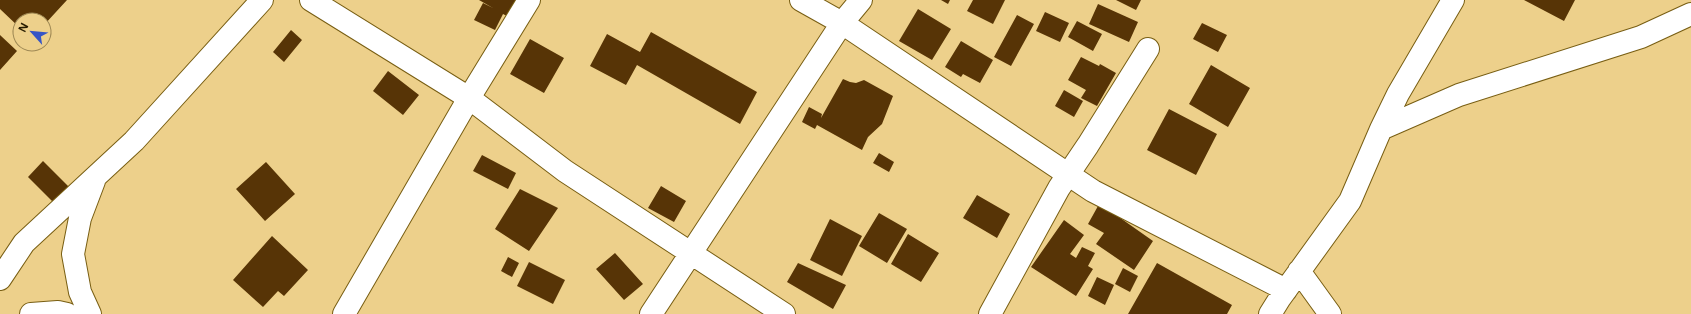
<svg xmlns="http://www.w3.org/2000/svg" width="1691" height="314" font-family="'Noto Sans',sans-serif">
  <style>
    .building { fill: #573406 }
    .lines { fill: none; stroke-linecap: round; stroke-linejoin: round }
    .minor-casing { stroke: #785e13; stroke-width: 24 }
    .minor { stroke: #fff; stroke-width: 22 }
  </style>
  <rect width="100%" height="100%" fill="#edd08b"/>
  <path class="building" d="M0 0H67L44 25V20H20V28L0 9Z
    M479 0H519L509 17 503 14 495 30 474 20 483 3 493 8Z
    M941 0H950L948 4Z
    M973 0H1005L993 24 967 11Z
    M1116 0H1141L1136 10Z
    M1524 0H1575L1564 21Z
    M1098 4 1138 22 1129 42 1089 24Z
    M918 9 951 29 932 60 899 41Z
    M1045 12 1069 23 1060 42 1036 31Z
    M1017 15 1034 24 1011 66 994 57Z
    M1077 21 1102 34 1093 51 1068 37Z
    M1202 23 1227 35 1218 52 1193 39Z
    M291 30 302 40 284 62 273 52Z
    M651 32 757 92 740 124 637 65 626 85 590 66 607 34 640 52Z
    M0 35 17 51 0 70Z
    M530 39 564 58 544 93 510 74Z
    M961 41 993 60 980 83 963 74 961 77 945 67Z
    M1081 57 1099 66 1100 64 1116 73 1097 106 1081 98 1086 90 1068 80Z
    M1211 65 1250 88 1228 127 1189 104Z
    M388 71 419 95 403 115 373 91Z
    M843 79 850 82 856 83 864 80 893 96 882 124 868 137 862 150 817 125 815 129 802 122 809 107 822 114 821 118Z
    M1064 90 1083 101 1074 117 1055 106Z
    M1169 109 1217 134 1196 175 1147 150Z
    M879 153 894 162 889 172 873 163Z
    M482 155 516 173 508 189 473 171Z
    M43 161 71 189 55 204 28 177Z
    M266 162 295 194 265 221 236 189Z
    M661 186 686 201 674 222 648 208Z
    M520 189 558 208 529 251 495 229Z
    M977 195 1010 214 997 238 963 218Z
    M1098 206 1116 215 1153 241 1134 270 1096 244 1104 233 1088 224Z
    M879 213 907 229 887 263 859 246Z
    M830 219 862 236 842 276 810 260Z
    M1064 220 1084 235 1070 254 1076 258 1082 247 1095 253 1088 266 1093 269 1076 296 1031 267Z
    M908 234 939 253 921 282 891 264Z
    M272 236 308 270 284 296 278 291 263 307 233 280Z
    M615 253 643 284 624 300 596 269Z
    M508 257 519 263 512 277 501 271Z
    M529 262 565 280 553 304 517 286Z
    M798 263 846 285 833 309 787 282Z
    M1157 263 1232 305 1227 314H1128Z
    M1123 268 1138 276 1130 292 1115 284Z
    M1097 277 1114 285 1105 305 1088 296Z"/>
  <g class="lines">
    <defs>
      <path id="minor" d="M311 0 469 98 565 171 784 314
        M801 0 842 23 1093 191 1286 290
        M1381 129 1459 95 1641 37 1691 14
        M1299 271 1330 314
        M0 279 24 243 134 141 262 0
        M31 314 58 312 67 314
        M90 314 80 292 73 254 80 218 94 181
        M344 314 469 98 529 0
        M651 314 842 23 861 0
        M990 314 1059 188 1088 145 1148 49
        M1270 314 1280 298 1350 201 1381 129 1398 94 1453 0"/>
    </defs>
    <use href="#minor" class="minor-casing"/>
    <use href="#minor" class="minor"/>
  </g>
  <g transform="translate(32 32) rotate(297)"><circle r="19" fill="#edd08b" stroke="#9e8854"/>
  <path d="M0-3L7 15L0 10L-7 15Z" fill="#3655c6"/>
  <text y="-6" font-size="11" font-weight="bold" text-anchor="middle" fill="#271c01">N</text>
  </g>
</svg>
